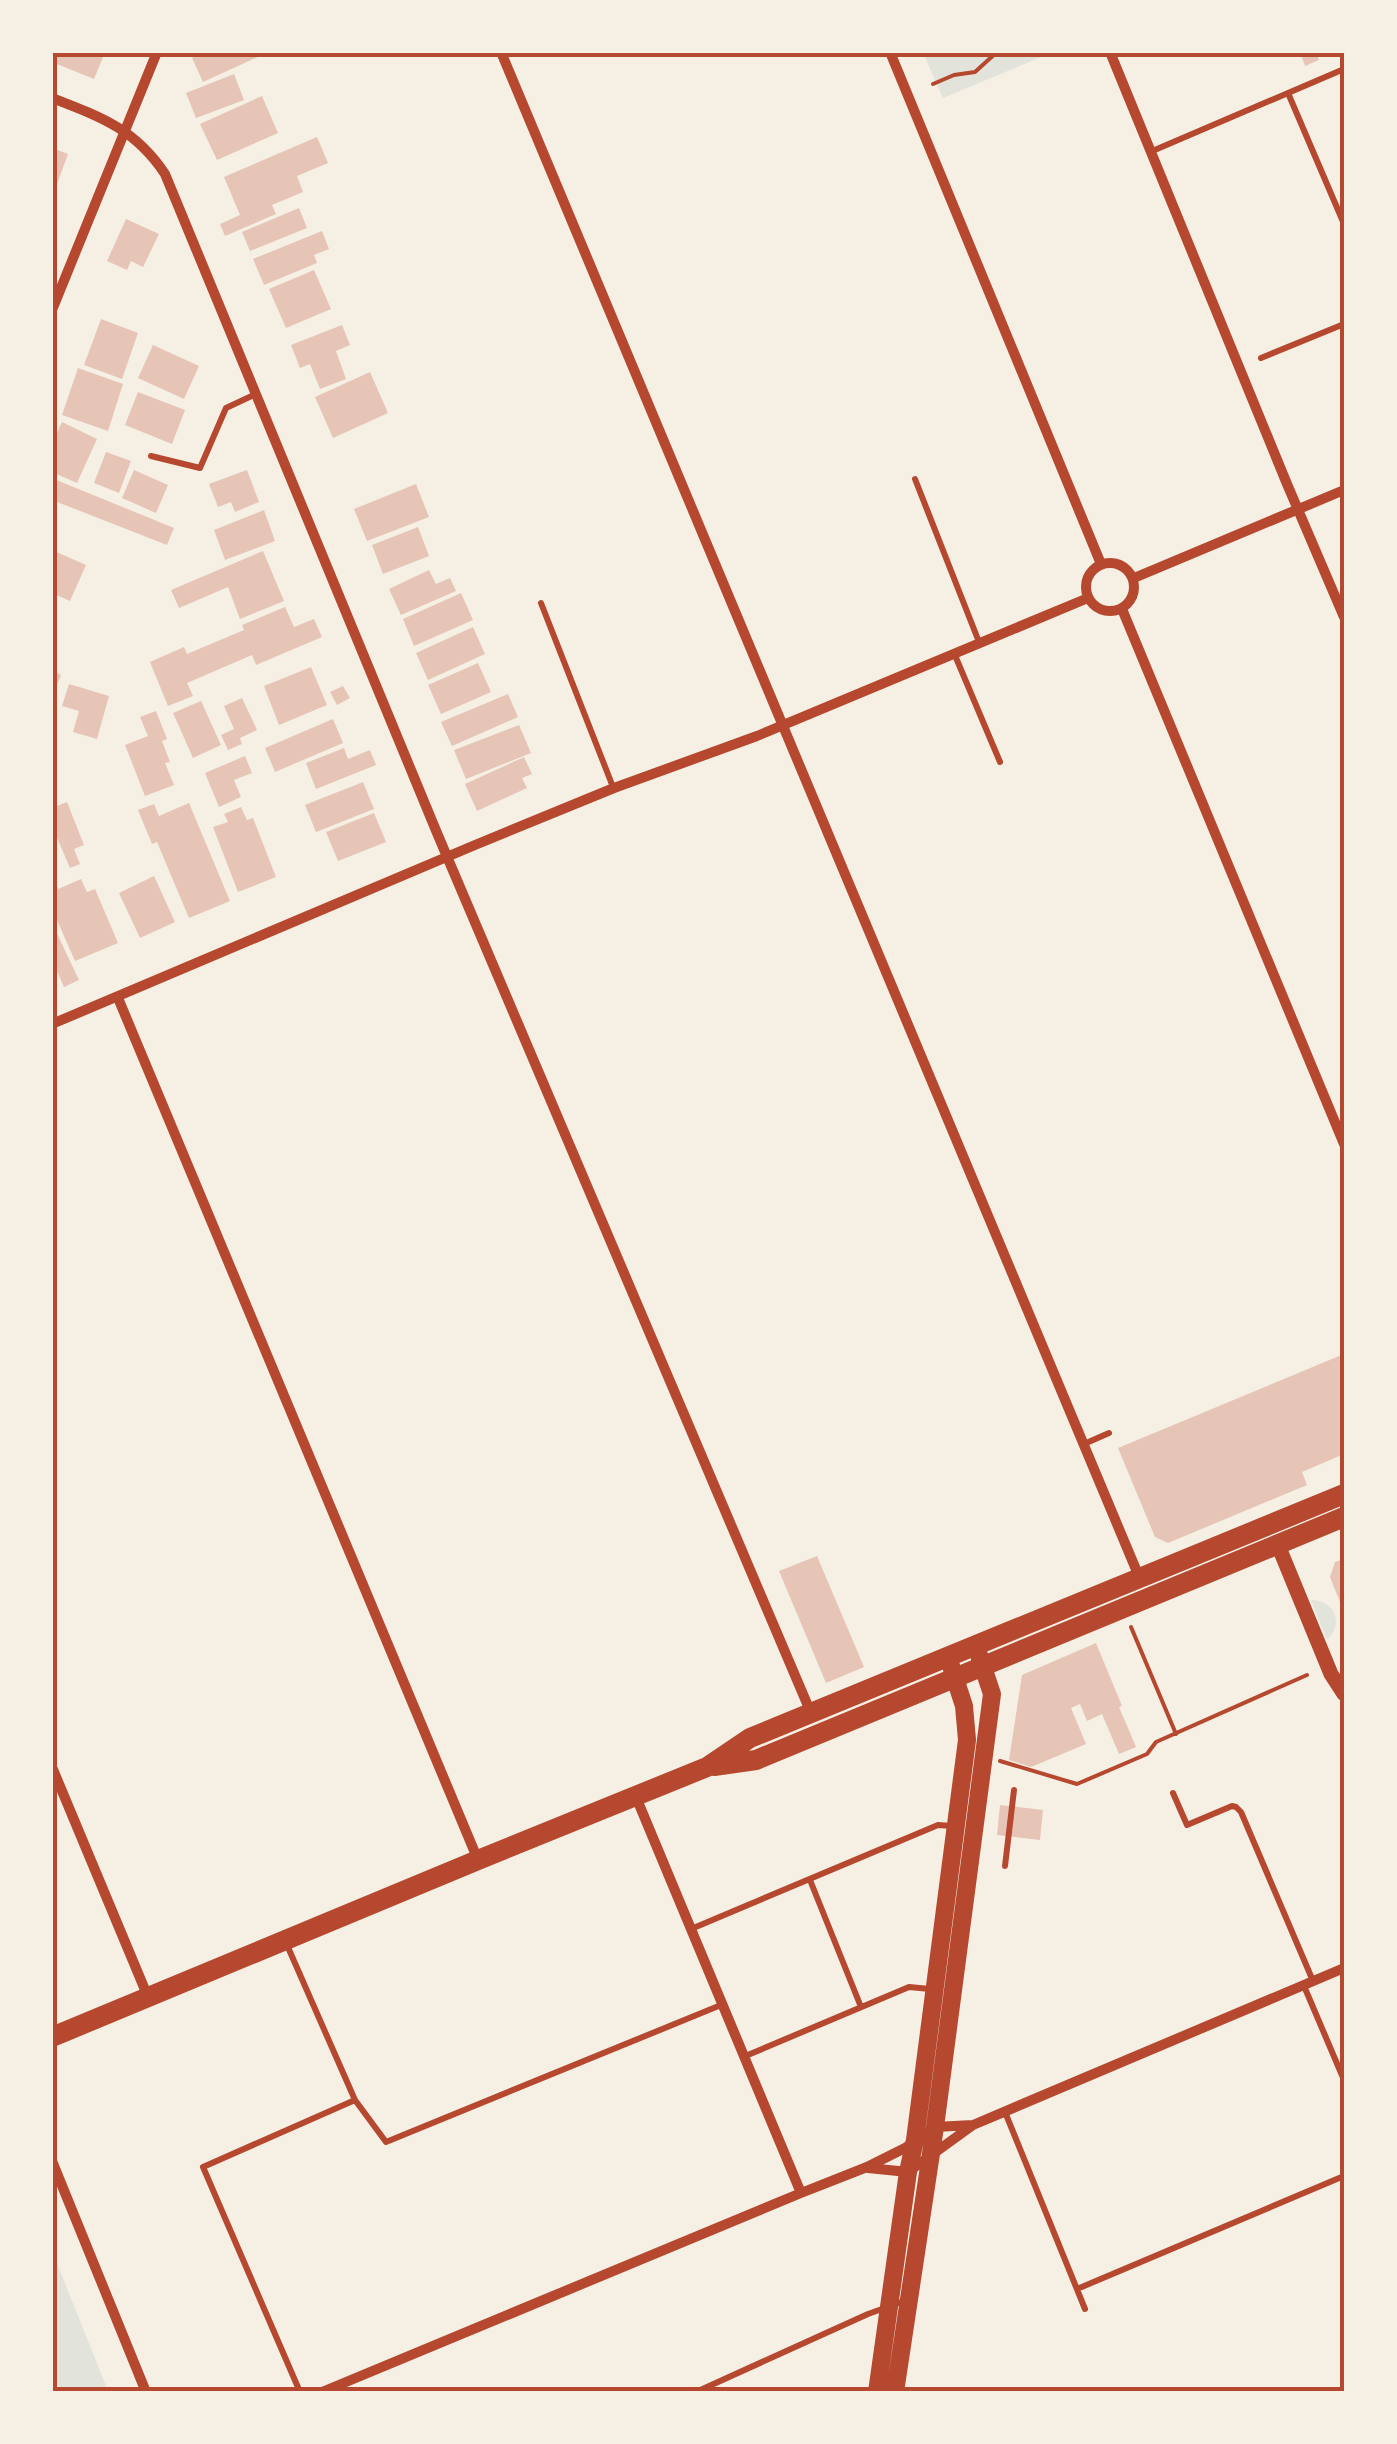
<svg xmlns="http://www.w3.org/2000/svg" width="1397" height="2444" font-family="'Alegreya Sans',sans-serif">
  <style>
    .green { fill: #e2e4dc }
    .building { fill: #e6c5b7 }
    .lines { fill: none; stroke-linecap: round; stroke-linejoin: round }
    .path { stroke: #b5482f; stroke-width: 4 }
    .service { stroke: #b5482f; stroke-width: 6 }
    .minor { stroke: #b5482f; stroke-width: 10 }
    .tertiary { stroke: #b5482f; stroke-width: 15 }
    .secondary { stroke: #b5482f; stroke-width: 18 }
    .primary { stroke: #b5482f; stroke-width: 20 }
    .neatline { fill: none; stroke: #b5482f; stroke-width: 4 }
  </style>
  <rect width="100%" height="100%" fill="#f6efe4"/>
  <path class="green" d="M923 53H1051L943 98Z
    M1311 1600C1334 1600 1345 1623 1327 1640Z
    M52 2253H53L108 2391H53Z"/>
  <path class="building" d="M52 52H105L94 79 52 62Z
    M203 52H258L260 56 203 82 192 58Z
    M1300 52H1316L1319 60 1305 66Z
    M234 74 244 100 196 118 186 93Z
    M262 96 278 133 217 160 200 124Z
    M317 137 328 163 297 176 303 192 272 205 276 214 225 236 220 224 240 215 224 177Z
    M52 148 68 154 53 195H52Z
    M299 208 307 228 250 251 242 232Z
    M126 219 159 234 143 267 131 261 127 270 107 261Z
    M322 231 329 249 314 255 317 263 264 285 253 259Z
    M314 270 331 309 286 328 269 289Z
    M101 319 138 333 122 379 84 365Z
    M342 325 350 345 336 351 346 379 320 389 310 364 300 368 291 345Z
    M153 345 199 366 184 399 138 378Z
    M78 368 123 384 108 431 62 415Z
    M370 372 388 413 333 438 315 397Z
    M138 392 185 410 172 444 125 425Z
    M62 422 97 439 77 483 52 472V443Z
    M106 452 131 461 119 493 94 483Z
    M134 470 168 485 156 513 122 498Z
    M247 470 259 502 235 512 231 502 218 507 209 484Z
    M54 479 174 528 167 545 52 500Z
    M416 484 429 517 367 541 354 509Z
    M264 510 275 541 225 560 214 530Z
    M418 527 429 556 383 574 372 545Z
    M52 550 86 565 70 601 52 593Z
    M263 551 284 601 240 619 228 587 179 608 171 590Z
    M429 570 436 584 450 578 456 591 401 615 389 589Z
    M461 593 473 620 414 646 403 619Z
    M285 607 294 627 314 619 322 637 256 665 252 655 187 683 193 696 168 706 150 662 184 647 187 654 244 630 242 625Z
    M473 627 485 654 428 680 416 653Z
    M478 663 491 692 441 714 428 685Z
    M311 667 327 705 279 725 264 686Z
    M52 671 61 675 53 696H52Z
    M69 684 109 696 97 739 73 732 79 711 62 706Z
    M343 686 350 698 337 705 330 692Z
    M508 694 518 717 452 746 441 722Z
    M242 698 257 730 240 738 242 744 228 750 221 735 234 729 224 706Z
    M201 701 221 745 193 758 173 713Z
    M156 711 167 739 162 741 170 762 165 763 174 785 145 796 125 745 148 736 140 717Z
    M333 719 343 743 275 772 265 748Z
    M519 725 531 753 466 779 454 750Z
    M344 748 348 759 370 750 376 765 316 789 306 763Z
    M245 756 252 773 234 780 241 797 219 807 205 773Z
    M524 757 532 774 522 778 527 788 477 811 465 784Z
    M363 782 374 809 316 832 305 805Z
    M67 802 84 845 74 849 80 864 70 868 52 826V808Z
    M189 803 230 901 189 918 157 842 152 844 138 810 154 804 159 816Z
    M241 807 247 820 253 818 276 877 238 892 213 827 228 822 224 814Z
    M374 813 386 842 338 861 326 832Z
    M53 876 58 889 81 879 87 892 95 889 118 943 75 961 53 911Z
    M154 876 175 922 140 938 119 893Z
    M52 923 79 980 64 987 57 971 52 973Z
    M1344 1354V1454L1302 1472 1307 1485 1168 1543 1155 1537 1118 1448Z
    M817 1556 864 1667 826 1683 779 1571Z
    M1344 1559V1612L1330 1577 1335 1562Z
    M1096 1643 1122 1706 1119 1707 1136 1747 1119 1754 1102 1714 1087 1721 1080 1704 1071 1708 1086 1744 1031 1767 1009 1760 1022 1675Z
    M1000 1805 1043 1810 1040 1840 997 1835Z"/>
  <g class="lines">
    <path class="path" d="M921 54 923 52
      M933 84 954 75 975 72 997 52
      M1131 1627 1176 1734
      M1000 1761 1077 1784 1147 1754 1156 1742 1307 1675"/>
    <path class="service" d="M1288 93 1344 224
      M1150 152 1344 69
      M1261 358 1344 324
      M151 456 200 468 226 408 256 394
      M915 479 979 642
      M541 603 613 787
      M954 653 1000 762
      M1084 1444 1109 1433
      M1173 1793 1187 1825 1232 1806 1236 1807 1241 1812 1313 1981
      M1005 1866 1014 1790
      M810 1880 861 2007
      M691 1929 938 1825 952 1826
      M287 1945 355 2100 386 2142 721 2005
      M1304 1986 1344 2080
      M743 2057 909 1987 930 1989
      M1005 2112 1085 2309
      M1077 2289 1344 2176
      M300 2392 203 2167 355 2100
      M696 2392 868 2314 907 2300"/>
    <path class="minor" d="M501 52 1140 1579
      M890 52 1101 564
      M1110 52 1287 484 1344 617
      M52 98C101 117 135 129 165 174L437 833 811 1713
      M52 310 157 52
      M1086 587a24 24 0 1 1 48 0a24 24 0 1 1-48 0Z
      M1134 578 1344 490
      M1122 609 1344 1144
      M118 998 478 1860
      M52 1024 475 845 614 788 757 736 1088 598
      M52 1767 148 1997
      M636 1797 801 2193
      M52 2161 146 2392
      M868 2168 908 2172 973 2125 1344 1968
      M322 2392 801 2193 867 2167 905 2148 935 2127 973 2125"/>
    <path class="tertiary" d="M1278 1545 1331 1674 1344 1694"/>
    <path class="secondary" d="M877 2392 908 2172 915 2140 967 1740 964 1706 951 1666
      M895 2392 935 2127 992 1694 979 1655"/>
    <path class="primary" d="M714 1766 756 1760 1344 1517
      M52 2037 478 1860 707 1767 750 1738 1344 1494"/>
  </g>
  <rect width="1397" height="2444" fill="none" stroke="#f6efe4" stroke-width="110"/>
  <rect x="55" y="55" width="1287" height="2334" class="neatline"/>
</svg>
